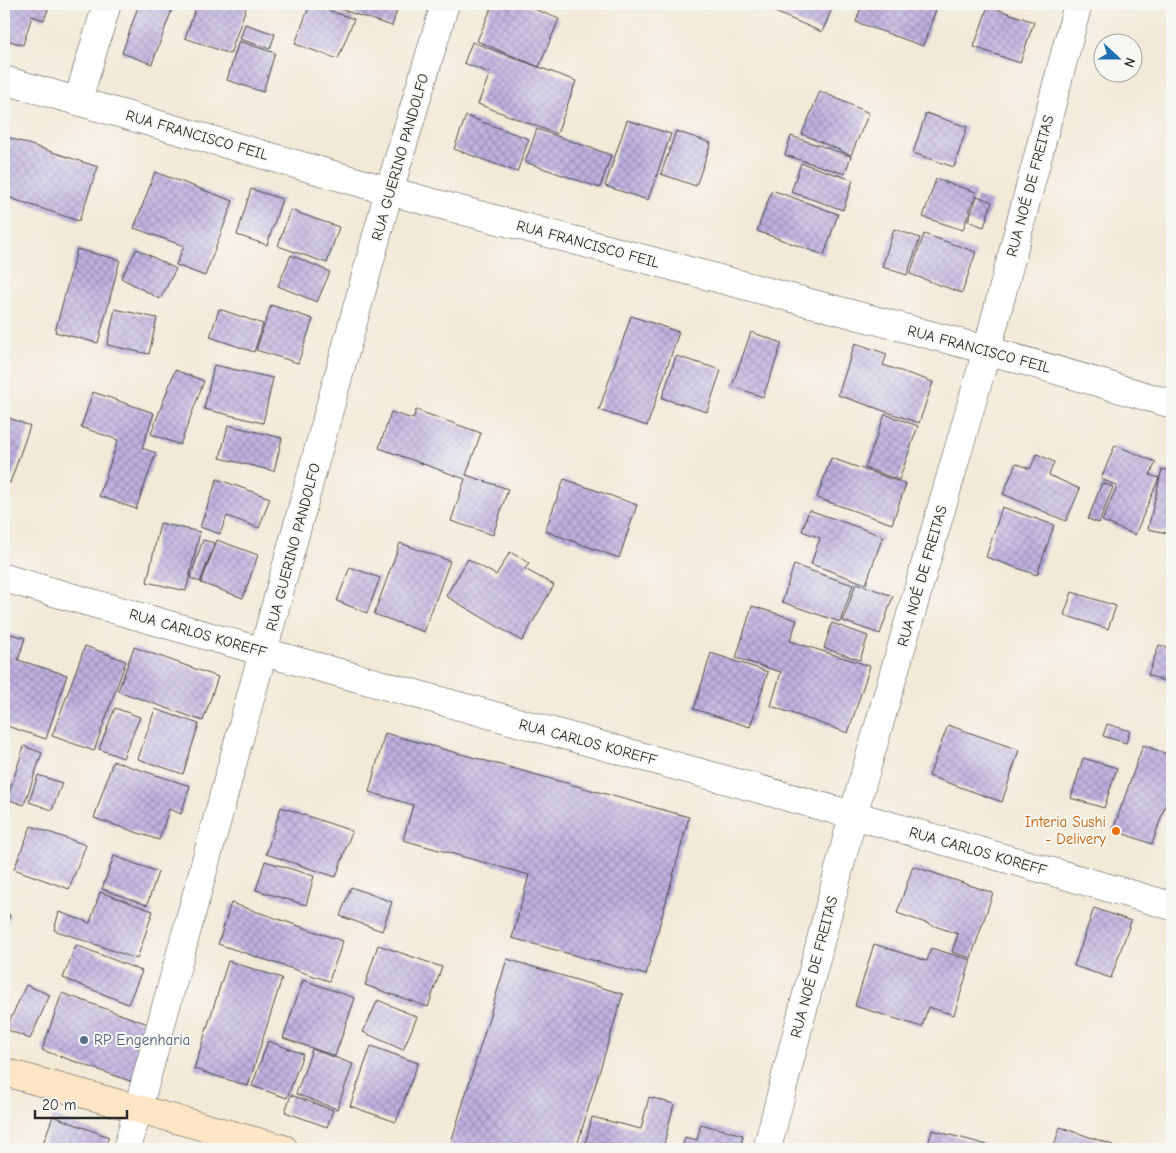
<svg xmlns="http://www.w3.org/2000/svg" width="1176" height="1153" font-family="'Comic Neue',sans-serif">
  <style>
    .building { fill: url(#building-cross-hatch) }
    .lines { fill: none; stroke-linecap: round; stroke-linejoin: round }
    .street-casing { stroke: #494845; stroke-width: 29 }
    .secondary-casing { stroke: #494845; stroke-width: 29 }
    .street { stroke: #fff; stroke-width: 28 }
    .secondary { stroke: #fde5c5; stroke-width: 28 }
    .food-dot { fill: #e8710a; stroke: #f6f6f2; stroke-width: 2 }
    .service-dot { fill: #5c6f8a; stroke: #f6f6f2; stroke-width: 2 }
    .labels { text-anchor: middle; stroke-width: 4; stroke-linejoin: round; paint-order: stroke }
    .street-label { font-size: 15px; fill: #2b2b2b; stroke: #f6f6f2 }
    .food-label { font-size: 15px; fill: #c56008; stroke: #f6f6f2; text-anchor: end }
    .service-label { font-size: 15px; fill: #4e5e75; stroke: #f6f6f2; text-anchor: start }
  </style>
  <defs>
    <pattern id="building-cross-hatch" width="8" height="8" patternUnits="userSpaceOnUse" patternTransform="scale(1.25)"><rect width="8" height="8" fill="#bdb1e0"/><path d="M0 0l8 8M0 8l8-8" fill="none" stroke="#9a90b6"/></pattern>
  </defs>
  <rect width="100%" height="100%" fill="#f6f6f2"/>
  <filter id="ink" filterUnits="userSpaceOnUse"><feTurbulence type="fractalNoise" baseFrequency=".02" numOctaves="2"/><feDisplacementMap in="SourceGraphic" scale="10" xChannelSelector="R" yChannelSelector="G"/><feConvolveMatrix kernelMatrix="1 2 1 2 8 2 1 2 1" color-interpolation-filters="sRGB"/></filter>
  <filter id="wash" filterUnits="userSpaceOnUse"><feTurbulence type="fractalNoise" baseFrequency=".0096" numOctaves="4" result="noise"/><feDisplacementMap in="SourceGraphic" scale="20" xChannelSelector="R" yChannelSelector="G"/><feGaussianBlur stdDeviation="1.12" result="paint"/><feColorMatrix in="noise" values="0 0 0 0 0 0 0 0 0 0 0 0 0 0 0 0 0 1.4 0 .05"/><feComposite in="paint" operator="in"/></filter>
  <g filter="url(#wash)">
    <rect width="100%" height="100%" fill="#f3e9d7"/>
    <g id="blocks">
      <path class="building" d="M4 4H50L44 20 32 16 23 45 4 39Z
        M139 4H174L152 64 122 53Z
        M197 4 247 5 230 54 185 38Z
        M310 4 354 19 338 59 295 44Z
        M324 4H399L392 26Z
        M493 4H522L559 19 539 67 477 41Z
        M756 4H834L822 32Z
        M862 4H938L923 46 856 22Z
        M988 6 1034 22 1020 63 974 47Z
        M245 24 275 34 270 49 240 39Z
        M239 41 275 53 263 92 227 80Z
        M472 42 576 81 557 134 478 104 490 73 464 63Z
        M820 91 869 113 851 155 802 134Z
        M926 113 967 127 954 167 913 153Z
        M466 116 529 139 517 172 454 149Z
        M627 120 671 134 648 200 605 186Z
        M537 129 611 155 600 188 525 162Z
        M676 131 711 143 696 186 661 174Z
        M4 136 98 167 79 221 4 196Z
        M791 136 851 156 845 174 785 155Z
        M801 163 853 180 843 210 791 192Z
        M155 172 233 201 205 276 176 265 184 246 134 228Z
        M936 179 976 192 963 230 923 217Z
        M251 189 282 199 267 245 237 235Z
        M772 190 838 214 824 255 757 231Z
        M977 196 992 202 984 227 968 221Z
        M290 210 339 227 327 263 278 246Z
        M894 229 920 238 907 275 882 267Z
        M924 234 976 252 962 293 910 274Z
        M77 249 120 260 98 343 55 332Z
        M137 249 176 269 160 299 121 278Z
        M291 255 330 272 317 302 278 286Z
        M271 305 313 319 298 363 256 350Z
        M115 309 157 318 149 354 107 345Z
        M219 309 263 324 254 352 210 337Z
        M631 316 679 332 647 426 599 410Z
        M751 332 782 343 763 397 732 386Z
        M855 343 887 354 883 365 933 382 919 423 838 395Z
        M676 356 721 370 707 412 662 398Z
        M214 365 273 378 263 423 204 409Z
        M175 370 204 381 180 445 151 434Z
        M93 392 154 413 142 448 156 453 136 509 99 496 118 440 81 427Z
        M416 410 481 433 466 475 508 489 493 535 451 521 465 479 379 448 391 412 413 419Z
        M885 414 918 426 899 480 865 468Z
        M4 416 30 426 10 483 4 481Z
        M228 425 282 438 274 471 220 458Z
        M1115 445 1156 462 1150 475 1159 478 1135 535 1102 521 1117 486 1101 479Z
        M1037 454 1054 462 1049 475 1080 489 1066 521 1003 494 1016 463 1030 469Z
        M831 458 906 484 892 524 817 498Z
        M1162 469 1172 471V534L1148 529Z
        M217 479 270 498 259 528 227 516 220 534 200 527Z
        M564 479 637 505 619 558 545 531Z
        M1102 483 1113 487 1099 523 1088 519Z
        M1002 507 1054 525 1037 575 986 557Z
        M809 510 883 536 866 584 811 564 820 538 802 531Z
        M160 523 200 532 186 591 147 582Z
        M203 540 215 543 200 582 190 578Z
        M217 540 258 555 243 598 201 583Z
        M400 543 450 561 424 632 374 614Z
        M510 552 529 563 525 569 554 585 522 641 446 596 468 559 496 575Z
        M794 565 853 585 840 622 782 602Z
        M350 567 380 578 367 613 337 601Z
        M856 583 893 596 880 634 843 621Z
        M1072 592 1116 606 1108 629 1064 615Z
        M752 606 797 620 790 641 870 666 848 733 771 706 781 672 736 658Z
        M832 623 868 636 860 660 824 648Z
        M4 632 25 638 18 660 67 675 46 739 4 725V716L7 706 4 705Z
        M1159 645 1172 649V684L1148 675Z
        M85 646 126 661 94 751 52 736Z
        M134 647 218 677 203 721 118 691Z
        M711 653 768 672 750 727 694 709Z
        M115 708 140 717 123 758 99 749Z
        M155 709 199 724 183 774 138 759Z
        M1107 724 1130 731 1126 743 1103 736Z
        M948 725 1019 750 1002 802 929 776Z
        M385 733 689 817 646 975 512 938 529 875 403 840 413 805 369 792Z
        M1143 745 1172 756V786L1152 844 1113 830Z
        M24 746 42 753 24 805 7 799Z
        M1083 758 1117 768 1104 808 1071 798Z
        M113 761 190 786 181 814 169 809 159 840 94 818Z
        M38 775 62 783 52 810 29 802Z
        M281 807 352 831 336 877 266 854Z
        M31 826 86 845 69 889 14 869Z
        M114 856 158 872 147 905 102 889Z
        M265 861 314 876 306 905 256 890Z
        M913 866 993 893 971 958 952 952 958 934 897 913Z
        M351 887 392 902 382 931 340 916Z
        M100 892 153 911 137 959 54 930 59 912 90 923Z
        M231 903 343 941 329 981 218 944Z
        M1094 908 1131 921 1111 978 1074 966Z
        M4 912 10 915 4 931Z
        M874 944 927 961 931 948 971 960 954 1015 928 1007 922 1027 855 1006Z
        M76 945 142 971 128 1004 63 978Z
        M378 945 442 967 428 1007 365 985Z
        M507 959 623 994 576 1149H449Z
        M228 961 282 978 248 1086 194 1069Z
        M303 980 355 998 335 1056 283 1038Z
        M26 985 50 995 30 1039 6 1029Z
        M62 993 156 1027 136 1083 42 1050Z
        M378 1000 417 1017 403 1050 363 1032Z
        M268 1041 303 1054 287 1098 252 1086Z
        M371 1046 418 1063 396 1122 350 1106Z
        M312 1049 353 1064 337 1109 296 1094Z
        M291 1095 333 1110 327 1127 285 1112Z
        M649 1097 674 1104 664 1144 682 1149 685 1137 697 1140 701 1124 743 1135 740 1149H584L592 1117 641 1129Z
        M53 1116 109 1137 104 1149H41Z
        M1060 1127 1113 1145 1111 1149H1053Z
        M932 1130 995 1147 994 1149H927Z"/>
    </g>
  </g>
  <g filter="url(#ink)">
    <use href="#blocks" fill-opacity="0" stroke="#494845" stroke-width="1"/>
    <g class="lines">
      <defs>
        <path id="street" d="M4 80 389 191 987 350 1172 404
          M78 100 107 4
          M4 578 264 652 853 815 1172 906
          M127 1149 389 191 445 4
          M767 1149 853 815 987 350 1078 4"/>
        <path id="secondary" d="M4 1072 284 1149"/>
      </defs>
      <use href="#street" class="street-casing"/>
      <use href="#secondary" class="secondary-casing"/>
      <use href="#street" class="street"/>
      <use href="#secondary" class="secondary"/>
    </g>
  </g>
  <circle class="food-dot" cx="1116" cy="831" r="5"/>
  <circle class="service-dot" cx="84" cy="1040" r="5"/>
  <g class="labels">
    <g class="street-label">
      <text transform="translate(197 135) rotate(16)" y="5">RUA FRANCISCO FEIL</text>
      <text transform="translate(400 157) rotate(-74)" y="5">RUA GUERINO PANDOLFO</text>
      <text transform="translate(1030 186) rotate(-75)" y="5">RUA NOÉ DE FREITAS</text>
      <text transform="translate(588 244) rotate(15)" y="5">RUA FRANCISCO FEIL</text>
      <text transform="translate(979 349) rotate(15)" y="5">RUA FRANCISCO FEIL</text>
      <text transform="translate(293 547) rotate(-75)" y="5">RUA GUERINO PANDOLFO</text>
      <text transform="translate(922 576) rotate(-74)" y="5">RUA NOÉ DE FREITAS</text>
      <text transform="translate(198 633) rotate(16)" y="5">RUA CARLOS KOREFF</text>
      <text transform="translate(588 742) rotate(15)" y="5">RUA CARLOS KOREFF</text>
      <text transform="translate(978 851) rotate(16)" y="5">RUA CARLOS KOREFF</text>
      <text transform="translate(814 967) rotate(-75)" y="5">RUA NOÉ DE FREITAS</text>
    </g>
    <g class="food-label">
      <text x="1106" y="827">Interia Sushi<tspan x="1106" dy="17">- Delivery</tspan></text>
    </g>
    <g class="service-label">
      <text x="94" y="1045">RP Engenharia</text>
    </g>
  </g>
  <rect width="1176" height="1153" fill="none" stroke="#f6f6f2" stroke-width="20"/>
  <g transform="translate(1118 58) rotate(111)"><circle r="24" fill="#f6f6f2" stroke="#a5a5a2"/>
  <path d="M0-4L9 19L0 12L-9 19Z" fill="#1f6fb2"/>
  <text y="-8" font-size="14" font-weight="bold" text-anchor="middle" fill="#2b2b2b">N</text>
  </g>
  <path d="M35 1110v8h92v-8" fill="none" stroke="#2b2b2b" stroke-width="2.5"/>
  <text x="42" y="1110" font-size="15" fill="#2b2b2b" stroke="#f6f6f2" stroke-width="4" paint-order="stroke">20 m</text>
</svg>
